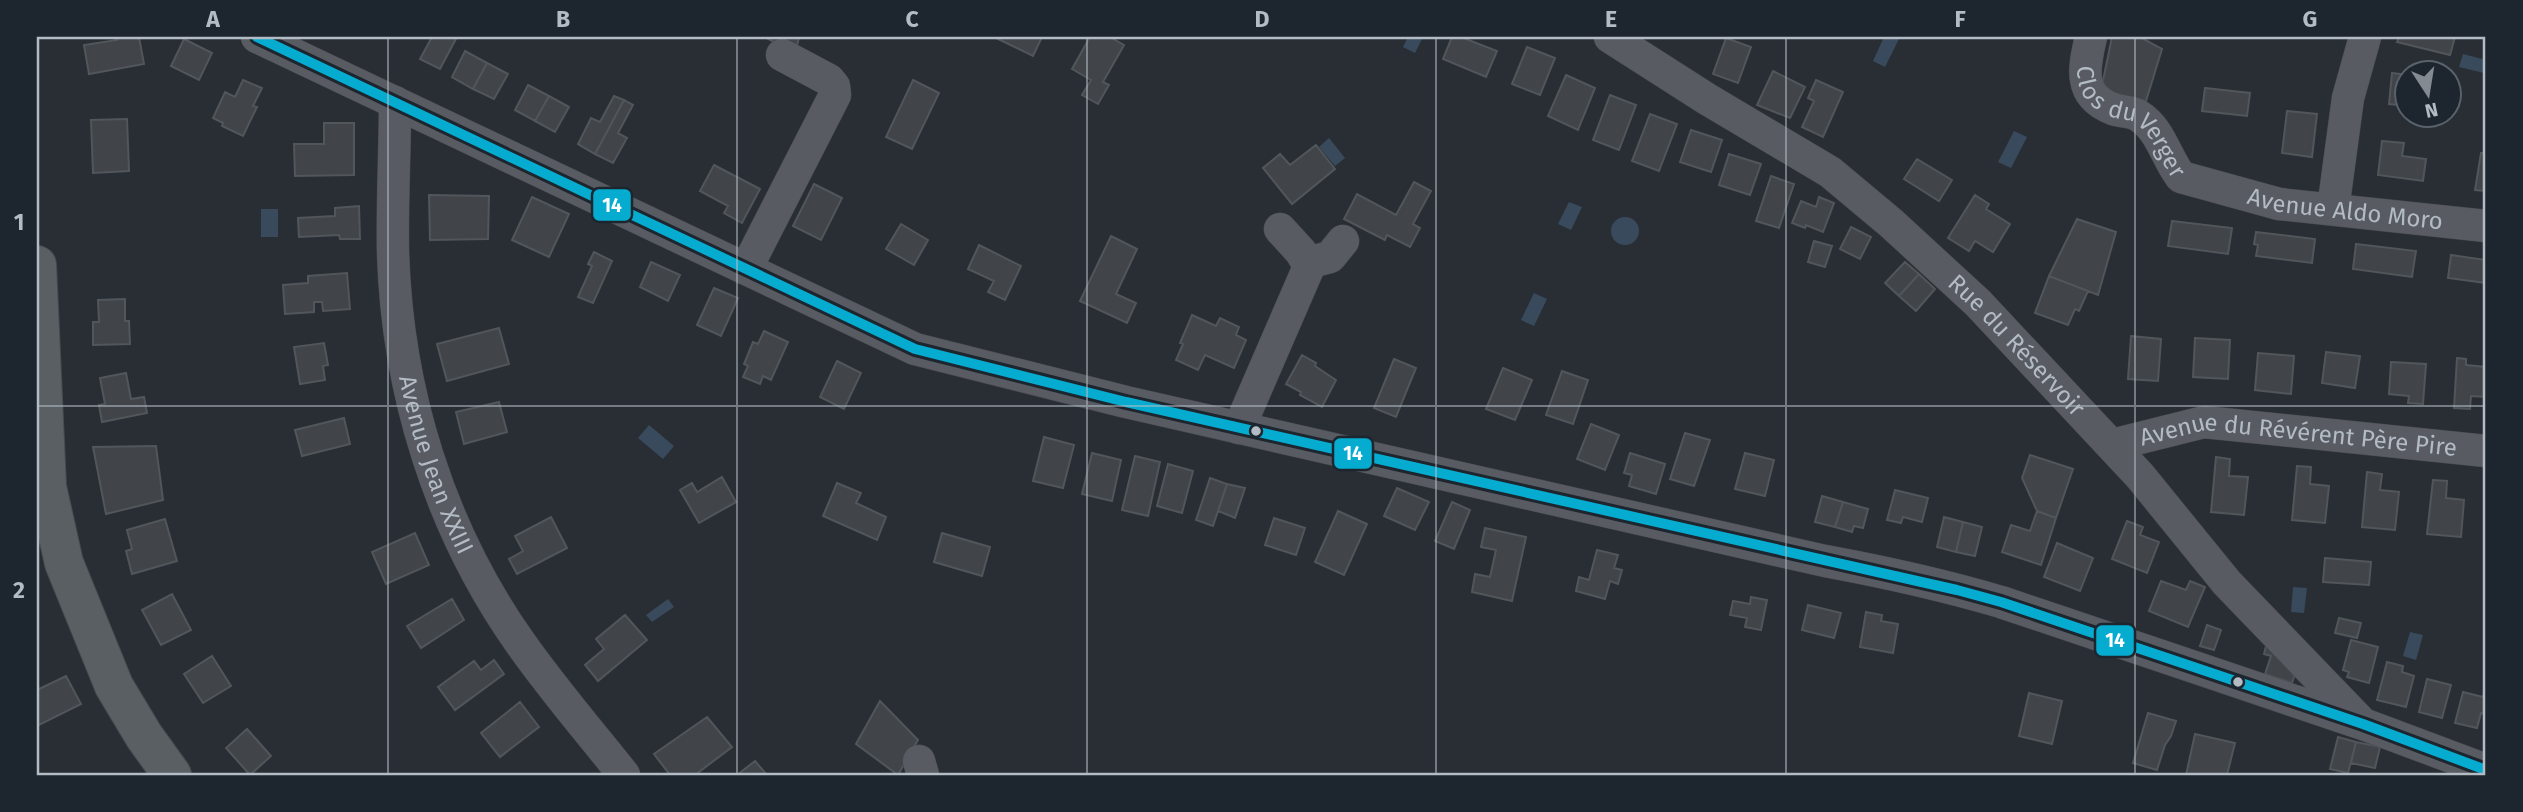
<svg xmlns="http://www.w3.org/2000/svg" width="2523" height="812" font-family="'Fira Sans',sans-serif">
  <style>
    .water { fill: #384a5c }
    .building { fill: #41454a; stroke: #51565b; stroke-width: 2 }
    .lines { fill: none; stroke-linecap: round; stroke-linejoin: round }
    .minor-casing { stroke: #474a4f; stroke-width: 33 }
    .major-casing { stroke: #474b51; stroke-width: 40 }
    .minor { stroke: #585c62; stroke-width: 32 }
    .major { stroke: #5a5f64; stroke-width: 38 }
    .bus-1-casing { stroke: #1d252e; stroke-width: 16 }
    .bus-1 { stroke: #06acd0; stroke-width: 10 }
    .grid { fill: none; stroke: #b3bbc5; stroke-width: 2; stroke-opacity: 0.55 }
    .bus-dot { fill: #b3bbc5; stroke: #1d252e; stroke-width: 2.5 }
    .labels { text-anchor: middle; stroke-width: 6; stroke-linejoin: round; paint-order: stroke }
    .street-label { font-size: 24px; fill: #b3bbc5; stroke: #1d252e }
    .line-badge { stroke: #1d252e; stroke-width: 2.5 }
    .badge-label { font-size: 19px; text-anchor: middle; font-weight: bold; fill: #fff }
    .neatline { fill: none; stroke: #b3bbc5; stroke-width: 2.5 }
    .grid-label { font-size: 23px; text-anchor: middle; font-weight: bold; fill: #b3bbc5 }
  </style>
  <rect width="100%" height="100%" fill="#292e34"/>
  <path class="water" d="M1408 37H1423L1415 53 1403 47Z
    M1884 37H1900L1885 67 1873 61Z
    M2463 54 2486 60 2484 73 2459 67Z
    M2014 131 2027 137 2011 168 1998 162Z
    M1329 138 1345 158 1335 166 1319 147Z
    M1569 202 1582 207 1571 230 1558 224Z
    M261 209H278V237H261Z
    M1611 231a14 14 0 1 1 28 0a14 14 0 1 1-28 0Z
    M1534 293 1547 299 1534 326 1521 320Z
    M649 425 674 446 663 459 638 438Z
    M2293 587 2307 588 2304 613 2291 612Z
    M668 599 674 607 652 622 646 615Z
    M2410 632 2423 635 2416 660 2403 656Z"/>
  <path class="building" d="M116 37H139L144 64 89 74 84 45 117 40Z
    M432 37H457L440 69 420 59Z
    M765 37H799L797 46 772 41Z
    M994 37H1042L1033 56Z
    M1090 37H1110L1124 45 1103 82 1109 85 1098 104 1082 95 1091 80 1072 69Z
    M1452 37H1461L1497 51 1486 77 1443 59Z
    M2112 37H2140L2162 49 2146 101 2101 90Z
    M2399 37H2455L2450 55 2397 42Z
    M1726 38 1751 47 1738 83 1713 74Z
    M184 39 212 53 199 80 171 66Z
    M1527 47 1555 58 1540 95 1512 84Z
    M465 51 487 63 473 89 452 77Z
    M487 63 508 74 494 99 473 89Z
    M1773 71 1805 87 1790 118 1757 105Z
    M2392 73 2408 75V106L2389 104Z
    M1566 75 1595 88 1578 130 1548 116Z
    M243 80 262 88 253 106 257 107 243 136 222 126 223 123 213 118 225 92 235 97Z
    M913 80 939 93 912 149 886 137Z
    M1816 80 1843 92 1823 137 1802 127 1814 101 1808 98Z
    M528 85 549 96 535 121 515 110Z
    M2205 88 2250 93 2247 116 2202 111Z
    M1610 95 1636 105 1619 150 1593 140Z
    M549 96 569 107 555 132 535 121Z
    M614 96 624 100 595 154 578 144 591 118 600 122Z
    M624 100 633 105 618 133 627 138 613 163 595 154Z
    M2287 111 2317 114 2312 157 2282 153Z
    M1650 114 1677 124 1659 171 1632 161Z
    M127 119 129 171 93 173 91 120Z
    M324 123H354V175L295 176 294 144H324Z
    M1691 130 1722 140 1711 172 1680 162Z
    M2382 141 2404 143 2402 156 2426 159 2423 181 2378 175Z
    M1316 145 1335 169 1292 204 1263 168 1280 154 1290 165Z
    M2481 153H2486V191L2475 190Z
    M1729 154 1761 164 1750 195 1719 185Z
    M1917 159 1952 180 1939 201 1904 179Z
    M714 165 760 189 742 223 724 213 728 206 700 191Z
    M1771 176 1794 184 1779 228 1756 221Z
    M1414 182 1431 191 1413 224 1420 228 1410 247 1387 235 1385 240 1344 219 1357 194 1396 215Z
    M814 184 842 198 821 240 793 226Z
    M429 195 489 196 488 239 430 240Z
    M1975 195 1989 204 1986 209 2010 224 1993 252 1975 241 1969 251 1948 238Z
    M532 197 569 214 549 257 512 240Z
    M1819 197 1834 203 1823 232 1806 225 1805 228 1792 223 1801 201 1816 207Z
    M359 206 360 239H340L339 235 299 237 298 218 335 216V208Z
    M2077 219 2116 232 2098 295 2049 276Z
    M2172 221 2232 228 2228 254 2168 246Z
    M901 224 928 240 914 265 886 249Z
    M1851 227 1871 237 1860 259 1840 249Z
    M2256 232 2315 239 2312 263 2256 256 2258 245 2254 244Z
    M1111 236 1137 249 1116 294 1136 303 1127 323 1080 301Z
    M1814 241 1832 246 1825 267 1808 262Z
    M2356 244 2416 251 2412 277 2353 269Z
    M979 245 1021 266 1005 300 988 292 994 281 968 269Z
    M594 252 612 261 593 303 578 297 592 266 588 264Z
    M2451 255 2486 260V283L2448 278Z
    M651 262 680 275 668 301 640 287Z
    M1905 262 1919 274 1899 296 1885 283Z
    M347 273 350 309 323 311 322 302H314V312L285 314 283 285 308 283V276Z
    M1919 274 1935 289 1916 311 1899 296Z
    M2049 276 2088 291 2079 311 2075 309 2068 325 2035 313Z
    M714 288 738 298 721 336 697 325Z
    M125 299V321H129L130 344 93 345V322H99L98 300Z
    M1192 315 1216 326 1220 318 1239 327 1236 335 1246 340 1234 368 1205 355 1198 370 1176 360 1183 344 1180 343Z
    M499 328 509 364 447 381 437 344Z
    M764 331 788 342 771 380 763 376 760 384 743 377 748 366 744 364 753 342 758 344Z
    M2131 336 2161 339 2158 381 2128 379Z
    M2195 338 2230 340 2228 379 2193 377Z
    M324 343 328 365 323 366 325 380 300 384 294 347Z
    M2326 352 2360 356 2355 388 2322 383Z
    M2258 353 2294 356 2291 394 2255 390Z
    M1302 355 1316 363 1315 366 1336 380 1322 407 1300 395 1301 392 1286 384Z
    M2457 358 2466 359V365L2486 367V397L2471 396 2470 409 2454 408Z
    M1394 359 1416 368 1396 417 1374 408Z
    M837 361 861 373 844 409 820 397Z
    M2391 362 2426 364 2423 404 2408 403 2409 396 2389 394Z
    M1503 368 1532 380 1515 420 1486 409Z
    M1562 371 1588 380 1573 424 1546 415Z
    M126 373 131 399 144 397 147 413 102 422 99 405 105 404 100 378Z
    M499 402 507 432 464 444 456 412Z
    M344 418 350 444 302 456 295 430Z
    M1591 424 1619 435 1605 470 1577 459Z
    M1685 433 1710 440 1694 486 1670 479Z
    M1044 437 1074 445 1063 488 1033 481Z
    M156 446 163 500 106 514 93 447Z
    M1092 453 1121 460 1112 501 1082 494Z
    M1630 453 1665 464 1656 494 1629 486 1632 475 1624 473Z
    M1745 453 1774 460 1765 496 1735 489Z
    M2030 455 2073 469 2056 518 2037 511 2022 478Z
    M1135 456 1160 462 1148 516 1122 510Z
    M2216 457 2230 459 2229 476 2248 477 2244 515 2211 512Z
    M1168 464 1193 471 1182 513 1157 506Z
    M2297 466 2311 467 2310 484 2329 486 2325 523 2292 520Z
    M2367 472 2382 474 2380 490 2399 492 2395 530 2362 527Z
    M722 477 736 502 699 523 680 490 692 483 697 492Z
    M1210 478 1227 484 1213 526 1196 520Z
    M2433 480 2447 481 2446 498 2464 500 2461 537 2427 534Z
    M837 483 861 493 856 503 886 517 877 540 823 516Z
    M1227 484 1245 488 1235 518 1218 511Z
    M1397 488 1429 502 1415 530 1384 516Z
    M1895 490 1928 498 1922 522 1903 517 1901 523 1887 520Z
    M1822 496 1843 502 1835 527 1815 522Z
    M1452 502 1470 510 1454 549 1435 541Z
    M1843 502 1868 509 1863 528 1854 526 1852 532 1835 527Z
    M1338 511 1367 524 1344 575 1315 562Z
    M2037 511 2056 518 2041 565 2002 552 2011 525 2030 531Z
    M551 517 567 548 517 574 509 559 523 551 515 536Z
    M1944 517 1963 522 1956 552 1937 547Z
    M1274 518 1305 528 1296 555 1265 545Z
    M165 519 177 561 132 574 126 551 132 549 127 530Z
    M2127 521 2143 527 2140 535 2159 542 2147 573 2112 559Z
    M1963 522 1982 527 1975 556 1956 552Z
    M1485 528 1526 537 1512 601 1472 592 1475 574 1490 577 1496 550 1481 547Z
    M415 533 429 565 386 584 372 552Z
    M942 533 990 547 982 576 934 562Z
    M2057 543 2093 558 2080 591 2044 577Z
    M1597 550 1618 555 1614 568 1622 570 1618 584 1610 581 1605 599 1576 591 1579 577 1589 580Z
    M2325 558 2371 562 2369 585 2323 582Z
    M2161 581 2186 590 2190 581 2205 587 2188 627 2149 611Z
    M172 594 191 630 161 645 142 610Z
    M1751 597 1767 600 1761 630 1745 627 1747 618 1730 615 1733 601 1750 604Z
    M452 599 464 620 421 648 407 626Z
    M1808 605 1841 613 1834 638 1802 630Z
    M1866 612 1882 615 1881 621 1898 624 1893 653 1860 647Z
    M625 615 647 640 598 681 585 665 604 649 596 639Z
    M2339 618 2361 623 2357 638 2335 633Z
    M2207 625 2221 630 2214 650 2200 646Z
    M2351 640 2378 647 2369 683 2347 677 2349 672 2343 670Z
    M2266 646 2298 665 2292 683 2265 674 2271 656 2264 654Z
    M212 656 231 686 203 703 184 674Z
    M494 660 504 674 455 710 438 687 474 661 481 670Z
    M2387 662 2403 666 2402 672 2414 676 2406 707 2377 700Z
    M66 676 81 704 37 726V690Z
    M2427 679 2451 685 2442 718 2419 712Z
    M2486 685V714L2481 713 2477 728 2455 723 2463 692 2483 697Z
    M2029 693 2062 701 2052 744 2019 736Z
    M880 701 918 740 898 775 856 744Z
    M520 702 539 727 500 757 481 733Z
    M2148 713 2176 721 2171 736 2165 745 2157 770 2133 763Z
    M707 717 732 747 695 775H670L654 754Z
    M247 729 271 756 250 775 226 748Z
    M2195 734 2235 743 2227 775H2186Z
    M2338 737 2356 742 2348 773 2330 769Z
    M2356 742 2380 747 2375 768 2351 763Z
    M755 761 767 775H737Z"/>
  <g class="lines">
    <defs>
      <g id="minor">
        <path d="M257 37 915 349 1126 402 1825 561C1885 572 1943 585 2001 602L2363 724 2486 770"/>
        <path id="s1" d="M1610 37 1707 99 1830 172 1891 223 1978 303 2140 476 2227 583 2360 721"/>
        <path id="s2" d="M2091 37C2084 67 2077 95 2113 109 2121 112 2132 111 2139 116 2161 130 2166 158 2181 177L2279 204 2486 226"/>
        <path id="s3" d="M395 102C395 152 392 202 393 252 397 390 439 527 519 641 551 687 589 731 624 775"/>
        <path d="M2333 209 2348 98 2365 37"/>
        <path d="M1280 229 1301 252 1309 266"/>
        <path d="M746 269 835 95 834 86 829 80 782 55"/>
        <path d="M1239 428 1311 262 1330 257 1343 241"/>
        <path id="s4" d="M2112 445 2204 422 2486 451"/>
        <path d="M919 761 923 775"/>
      </g>
      <path id="major" d="M37 265 47 487 64 563 114 686 144 736 172 775"/>
    </defs>
    <use href="#minor" class="minor-casing"/>
    <use href="#major" class="major-casing"/>
    <use href="#minor" class="minor"/>
    <use href="#major" class="major"/>
    <defs>
      <path id="bus-1" d="M257 37 915 349 1126 402 1957 590 2001 602 2363 724 2486 770"/>
    </defs>
    <use href="#bus-1" class="bus-1-casing"/>
    <use href="#bus-1" class="bus-1"/>
  </g>
  <path class="grid" d="M388 37V775M737 37V775M1087 37V775M1436 37V775M1786 37V775M2135 37V775M37 406H2486"/>
  <g class="bus-dot">
    <circle cx="1256" cy="431" r="6"/>
    <circle cx="2238" cy="682" r="6"/>
  </g>
  <g class="labels">
    <g class="street-label">
      <text dy="8" stroke="none"><textPath href="#s2" startOffset="107">Clos du Verger</textPath></text>
      <text dy="8" stroke="none"><textPath href="#s2" startOffset="355">Avenue Aldo Moro</textPath></text>
      <text dy="8" stroke="none"><textPath href="#s1" startOffset="513">Rue du Réservoir</textPath></text>
      <text dy="8" stroke="none"><textPath href="#s4" startOffset="189">Avenue du Révérent Père Pire</textPath></text>
      <text dy="8" stroke="none"><textPath href="#s3" startOffset="368">Avenue Jean XXIII</textPath></text>
    </g>
  </g>
  <g class="line-badge">
    <rect x="592" y="188" width="40" height="34" rx="7" fill="#06acd0"/>
    <rect x="1333" y="437" width="40" height="33" rx="7" fill="#06acd0"/>
    <rect x="2095" y="624" width="40" height="33" rx="7" fill="#06acd0"/>
  </g>
  <g class="badge-label">
    <text x="612" y="212">14</text>
    <text x="1353" y="460">14</text>
    <text x="2115" y="647">14</text>
  </g>
  <rect width="2523" height="812" fill="none" stroke="#1d252e" stroke-width="77"/>
  <g transform="translate(2428 94) rotate(168)"><circle r="33" fill="#1d252e" stroke="#59616a" stroke-width="2"/>
  <path d="M0-5L12 26L0 18L-12 26Z" fill="#838a92"/>
  <text y="-10" font-size="19" font-weight="bold" text-anchor="middle" fill="#b3bbc5">N</text>
  </g>
  <rect x="38" y="38" width="2446" height="736" class="neatline"/>
  <g class="grid-label">
    <text x="213" y="27">A</text>
    <text x="563" y="27">B</text>
    <text x="912" y="27">C</text>
    <text x="1262" y="27">D</text>
    <text x="1611" y="27">E</text>
    <text x="1960" y="27">F</text>
    <text x="2310" y="27">G</text>
    <text x="19" y="230">1</text>
    <text x="19" y="598">2</text>
  </g>
</svg>
